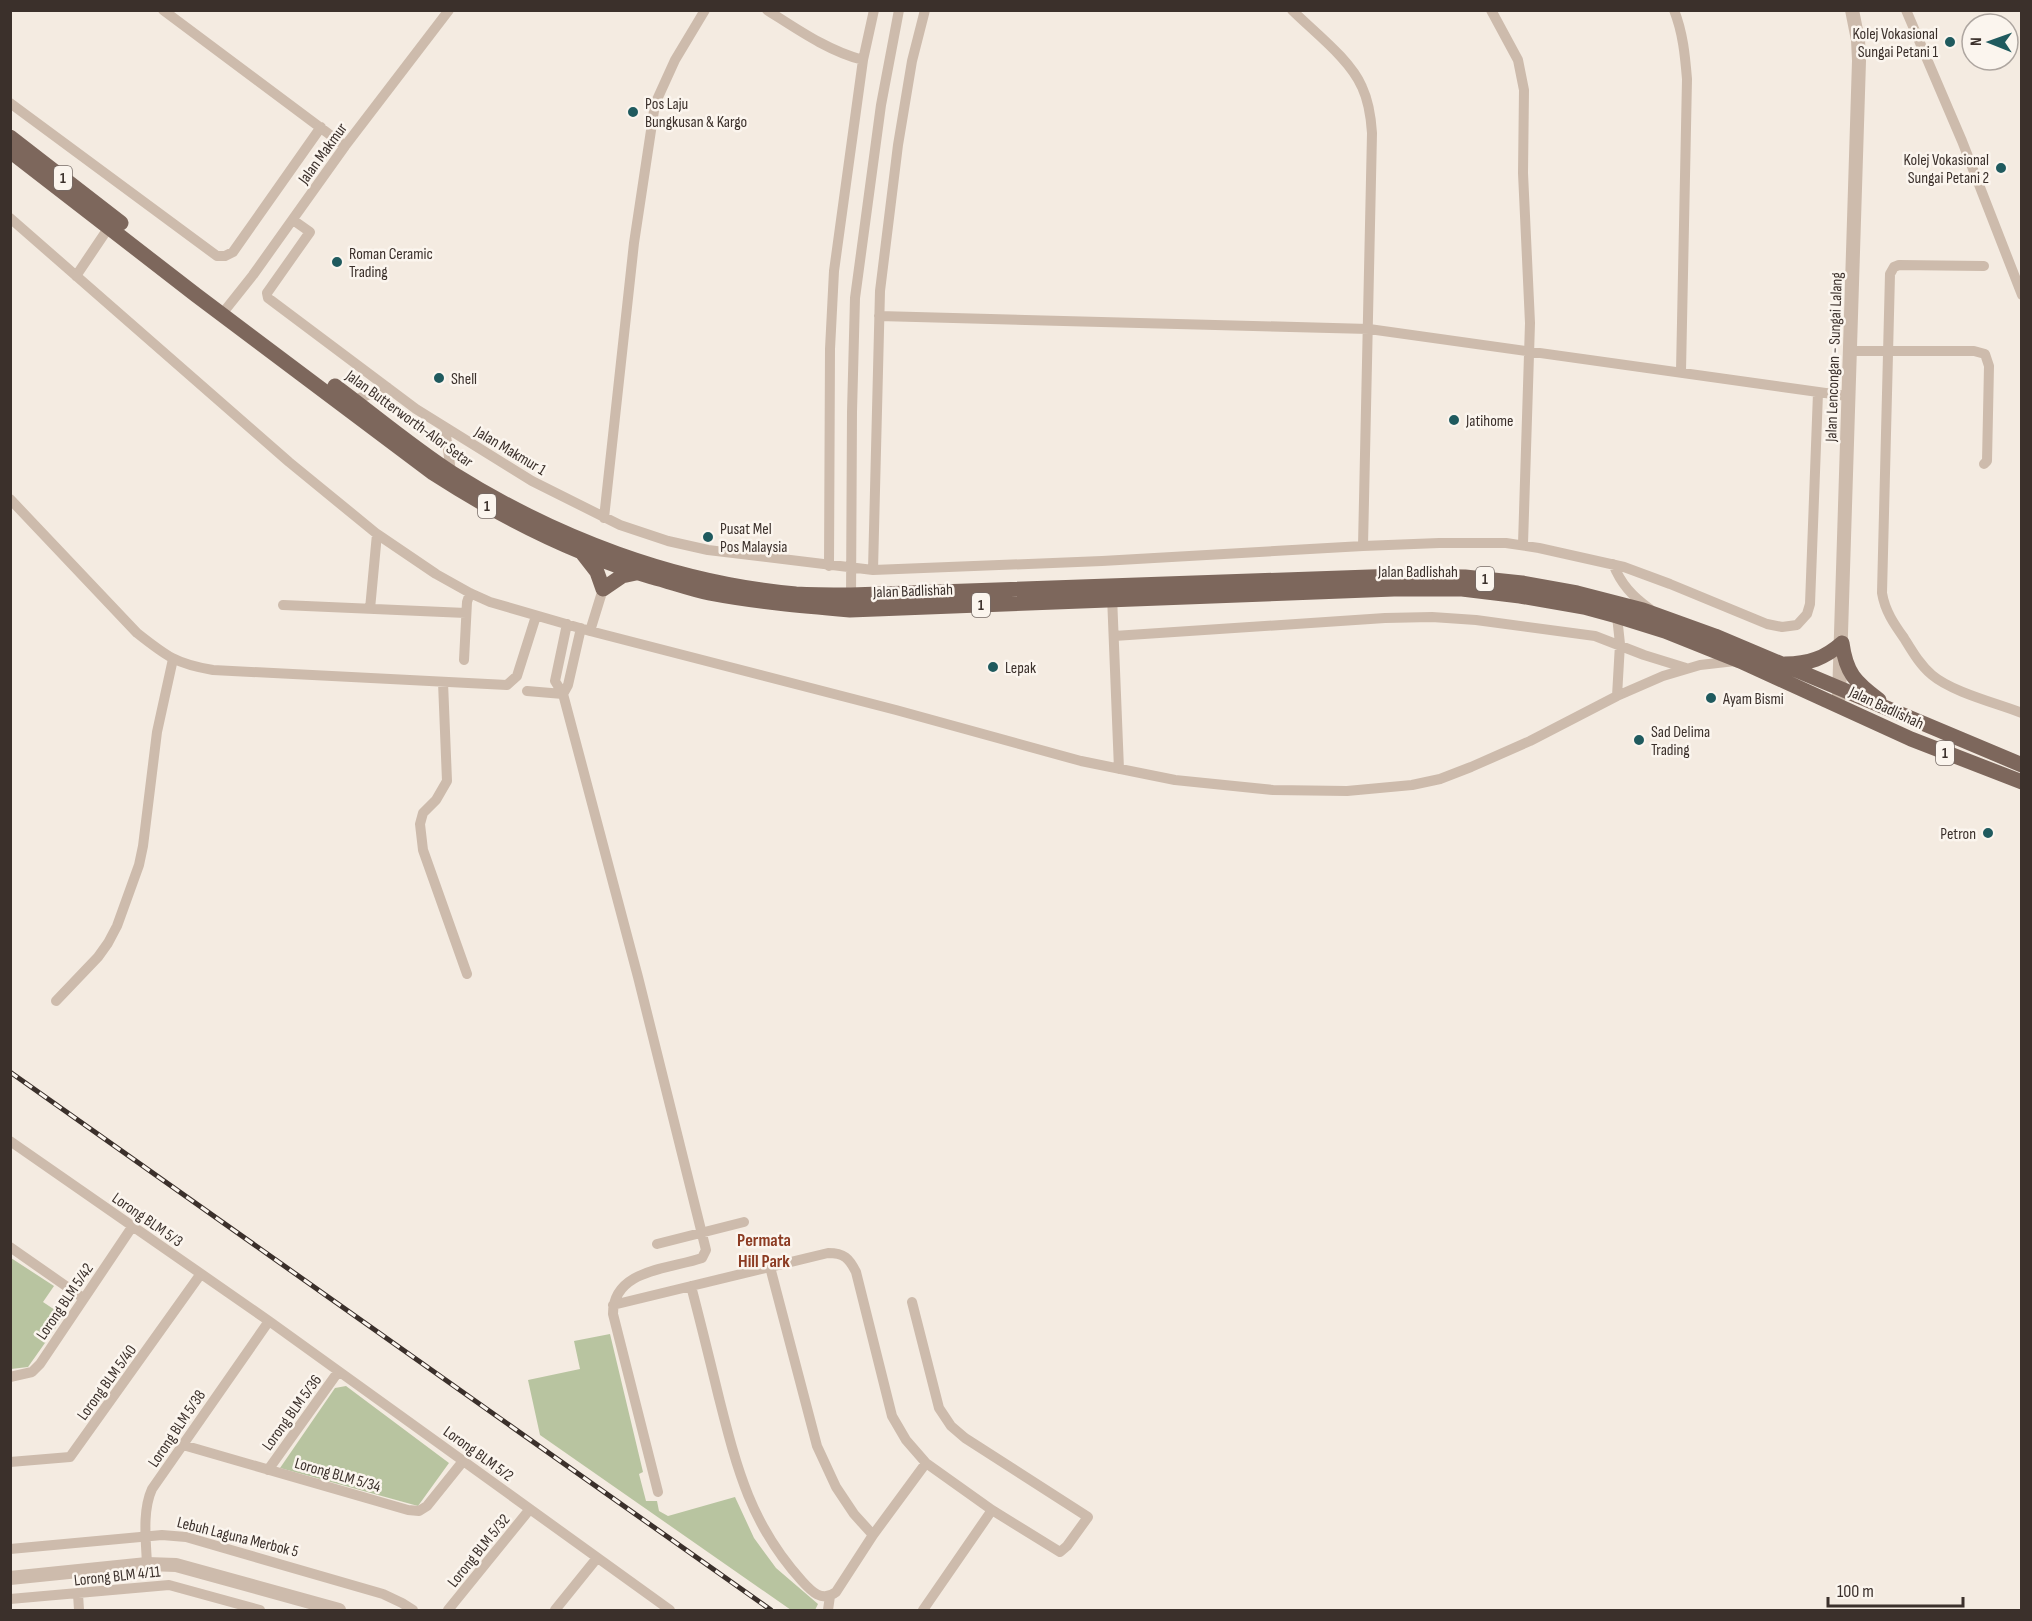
<svg xmlns="http://www.w3.org/2000/svg" width="2032" height="1621" font-family="'Sofia Sans Condensed',sans-serif">
  <style>
    .green { fill: #b8c4a0 }
    .lines { fill: none; stroke-linecap: round; stroke-linejoin: round }
    .minor { stroke: #cdbbac; stroke-width: 10 }
    .tertiary { stroke: #cdbbac; stroke-width: 14 }
    .primary { stroke: #7d675c; stroke-width: 15 }
    .rail-casing { stroke: #3b302b; stroke-width: 5 }
    .rail { stroke: #fbf5ee; stroke-width: 3; stroke-dasharray: 9; stroke-linecap: butt }
    .poi-dot { fill: #1f5a5e; stroke: #fbf5ee; stroke-width: 2 }
    .labels { text-anchor: middle; stroke-width: 5; stroke-linejoin: round; paint-order: stroke }
    .shield { fill: #fbf5ee; stroke: #756b66; stroke-width: 1.5 }
    .shield-label { font-size: 15px; font-weight: bold; fill: #3b302b }
    .poi-label { font-size: 16px; fill: #3b302b; stroke: #fbf5ee; text-anchor: start }
    .street-label { font-size: 16px; fill: #3b302b; stroke: #fbf5ee }
    .neighbourhood-label { font-size: 18px; font-weight: bold; fill: #8c3b22; stroke: #fbf5ee }
  </style>
  <rect width="100%" height="100%" fill="#f4ebe1"/>
  <path class="green" d="M11 1258 54 1286 43 1302 64 1316 28 1367 11 1369Z
    M610 1334 643 1472 639 1474 646 1501H657L659 1511 668 1516 735 1497 754 1538 776 1568 818 1604 815 1610H791L540 1435 528 1380 580 1369 574 1341Z
    M346 1386 449 1463 418 1506 280 1468 335 1388Z"/>
  <g class="lines">
    <path class="minor" d="M163 10 345 146
      M767 10C797 29 828 51 863 60
      M1292 10C1314 32 1350 59 1362 87 1369 102 1371 117 1372 133L1363 546
      M1491 10 1518 60 1524 90 1523 173 1530 323 1523 544
      M1674 10C1683 33 1685 55 1687 79L1681 371
      M1906 10 1962 141 2022 295
      M10 103 217 256H225L233 252 321 127
      M10 218 289 462 377 534 436 574 470 593 490 602 590 631 896 710 1081 761 1175 780 1273 790 1347 791 1412 785 1440 779 1471 767 1530 741 1617 696 1663 676 1700 665 1735 661
      M293 220 310 232 267 293 268 298 416 409 532 481 620 525 668 541 708 550 873 570 1102 561 1363 546 1439 543H1506L1539 548 1624 567 1670 584 1767 624 1782 627 1797 625 1807 614 1810 604 1818 393
      M1984 266 1899 265 1894 267 1890 274 1882 593C1885 611 1894 624 1904 638 1912 651 1920 665 1932 675 1952 692 1996 703 2022 713
      M76 276 109 227
      M222 314 253 275 345 146 449 10
      M879 316 1369 329 1847 396
      M1849 351H1974L1985 354 1989 366 1987 461 1984 464
      M355 400 387 387
      M445 428 451 472
      M10 499 137 633C166 656 176 664 213 670L507 685 517 676 536 616
      M604 518 634 243 655 104 675 60 705 10
      M1613 564C1621 584 1632 596 1650 609
      M829 566 830 349 834 271 863 60 874 10
      M873 570 880 291 898 145 912 61 925 10
      M1112 596 1119 769
      M851 601 852 412 855 298 881 105 899 10
      M283 605 466 613
      M370 609 377 534
      M567 624 555 681 563 694 638 977 706 1250 702 1258C670 1269 613 1269 613 1314L658 1492
      M590 631 603 589
      M1114 636 1385 618 1432 617 1476 620 1595 636 1644 655 1686 668
      M464 660 467 602 470 593
      M443 682 447 781 436 800 423 813 420 824 423 850 467 974
      M527 691 563 694
      M563 694 568 685 581 628
      M1617 696 1620 644 1617 616
      M56 1001 98 957 108 943 117 926 139 865 143 846 157 732 173 659
      M10 1141 269 1321 670 1610
      M657 1244 744 1222
      M10 1247 83 1298
      M770 1267 817 1446 836 1487 854 1514 873 1535
      M691 1286C701 1324 710 1361 719 1398 737 1469 751 1525 802 1581 811 1591 822 1603 836 1592L873 1535 926 1463
      M613 1305 828 1253C844 1253 849 1258 856 1272L892 1416 906 1440 926 1463 992 1510 1060 1552 1067 1546 1088 1517 965 1438 951 1426 939 1408 912 1302
      M10 1377 32 1372 40 1364 132 1227
      M183 1445 408 1510 419 1511 427 1506 464 1460
      M10 1462 70 1457 200 1275
      M268 1470 338 1372
      M10 1549 162 1535 186 1537 383 1594 402 1603 413 1610
      M147 1564C146 1541 142 1511 152 1489L269 1321
      M78 1594 79 1610
      M10 1599 169 1585 260 1610
      M448 1610 530 1509
      M555 1610 597 1558
      M828 1610 830 1596
      M923 1610 992 1510"/>
    <path class="tertiary" d="M1839 697 1859 61 1858 40 1852 10
      M10 1578 147 1564 176 1565 339 1610"/>
    <path class="primary" d="M10 137 121 223
      M10 151 196 295 433 473C501 517 574 554 652 577 671 582 690 589 709 593 756 602 803 606 850 610L1394 589H1462L1520 596 1584 607 1617 616 1665 631 1740 661 1911 739 2022 782
      M335 386C374 415 412 447 452 473 556 538 674 583 796 594 814 595 833 595 851 595L1398 576 1465 577 1522 583 1577 593 1643 610 1715 636 2022 765
      M583 554 597 572 603 589 622 576 636 573
      M1842 643C1846 673 1855 682 1879 700
      M1785 664C1809 664 1825 658 1842 643"/>
    <defs>
      <path id="rail" d="M10 1072 771 1610"/>
    </defs>
    <use href="#rail" class="rail-casing"/>
    <use href="#rail" class="rail"/>
  </g>
  <g class="poi-dot">
    <circle cx="1950" cy="42" r="6"/>
    <circle cx="633" cy="112" r="6"/>
    <circle cx="2001" cy="168" r="6"/>
    <circle cx="337" cy="262" r="6"/>
    <circle cx="439" cy="378" r="6"/>
    <circle cx="1454" cy="420" r="6"/>
    <circle cx="708" cy="537" r="6"/>
    <circle cx="993" cy="667" r="6"/>
    <circle cx="1711" cy="698" r="6"/>
    <circle cx="1639" cy="740" r="6"/>
    <circle cx="1988" cy="833" r="6"/>
  </g>
  <g class="labels">
    <g class="shield">
      <rect x="54" y="166" width="18" height="24" rx="4.5"/>
      <rect x="478" y="494" width="18" height="24" rx="4.5"/>
      <rect x="1476" y="567" width="18" height="24" rx="4.5"/>
      <rect x="972" y="593" width="18" height="24" rx="4.5"/>
      <rect x="1936" y="741" width="18" height="24" rx="4.5"/>
    </g>
    <g class="shield-label">
      <text x="63" y="183">1</text>
      <text x="487" y="511">1</text>
      <text x="1485" y="584">1</text>
      <text x="981" y="610">1</text>
      <text x="1945" y="758">1</text>
    </g>
    <g class="poi-label">
      <text x="1938" y="39" text-anchor="end">Kolej Vokasional<tspan x="1938" dy="18">Sungai Petani 1</tspan></text>
      <text x="645" y="109">Pos Laju<tspan x="645" dy="18">Bungkusan &amp; Kargo</tspan></text>
      <text x="1989" y="165" text-anchor="end">Kolej Vokasional<tspan x="1989" dy="18">Sungai Petani 2</tspan></text>
      <text x="349" y="259">Roman Ceramic<tspan x="349" dy="18">Trading</tspan></text>
      <text x="451" y="384">Shell</text>
      <text x="1466" y="426">Jatihome</text>
      <text x="720" y="534">Pusat Mel<tspan x="720" dy="18">Pos Malaysia</tspan></text>
      <text x="1005" y="673">Lepak</text>
      <text x="1723" y="704">Ayam Bismi</text>
      <text x="1651" y="737">Sad Delima<tspan x="1651" dy="18">Trading</tspan></text>
      <text x="1976" y="839" text-anchor="end">Petron</text>
    </g>
    <g class="street-label">
      <text transform="translate(322 153) rotate(-54)" y="6">Jalan Makmur</text>
      <text transform="translate(1833 357) rotate(-88)" y="6">Jalan Lencongan - Sungai Lalang</text>
      <text transform="translate(410 418) rotate(36)" y="6">Jalan Butterworth-Alor Setar</text>
      <text transform="translate(511 450) rotate(31)" y="6">Jalan Makmur 1</text>
      <text x="1418" y="577">Jalan Badlishah</text>
      <text transform="translate(913 590) rotate(-2)" y="6">Jalan Badlishah</text>
      <text transform="translate(1887 707) rotate(25)" y="6">Jalan Badlishah</text>
      <text transform="translate(148 1219) rotate(35)" y="6">Lorong BLM 5/3</text>
      <text transform="translate(64 1301) rotate(-56)" y="6">Lorong BLM 5/42</text>
      <text transform="translate(106 1382) rotate(-54)" y="6">Lorong BLM 5/40</text>
      <text transform="translate(291 1412) rotate(-54)" y="6">Lorong BLM 5/36</text>
      <text transform="translate(176 1428) rotate(-56)" y="6">Lorong BLM 5/38</text>
      <text transform="translate(479 1453) rotate(36)" y="6">Lorong BLM 5/2</text>
      <text transform="translate(338 1474) rotate(16)" y="6">Lorong BLM 5/34</text>
      <text transform="translate(238 1536) rotate(14)" y="6">Lebuh Laguna Merbok 5</text>
      <text transform="translate(478 1550) rotate(-51)" y="6">Lorong BLM 5/32</text>
      <text transform="translate(117 1575) rotate(-6)" y="6">Lorong BLM 4/11</text>
    </g>
    <g class="neighbourhood-label">
      <text x="764" y="1246">Permata<tspan x="764" dy="21">Hill Park</tspan></text>
    </g>
  </g>
  <rect width="2032" height="1621" fill="none" stroke="#3b302b" stroke-width="24"/>
  <g transform="translate(1990 42) rotate(271)"><circle r="28" fill="#fbf5ee" stroke="#aea6a0" stroke-width="1.5"/>
  <path d="M0-4.5L10 22L0 15L-10 22Z" fill="#1f5a5e"/>
  <text y="-9" font-size="16" font-weight="bold" text-anchor="middle" fill="#3b302b">N</text>
  </g>
  <path d="M1828 1597v9h135v-9" fill="none" stroke="#3b302b" stroke-width="3"/>
  <text x="1837" y="1597" font-size="18" fill="#3b302b" stroke="#fbf5ee" stroke-width="4.5" paint-order="stroke">100 m</text>
</svg>
